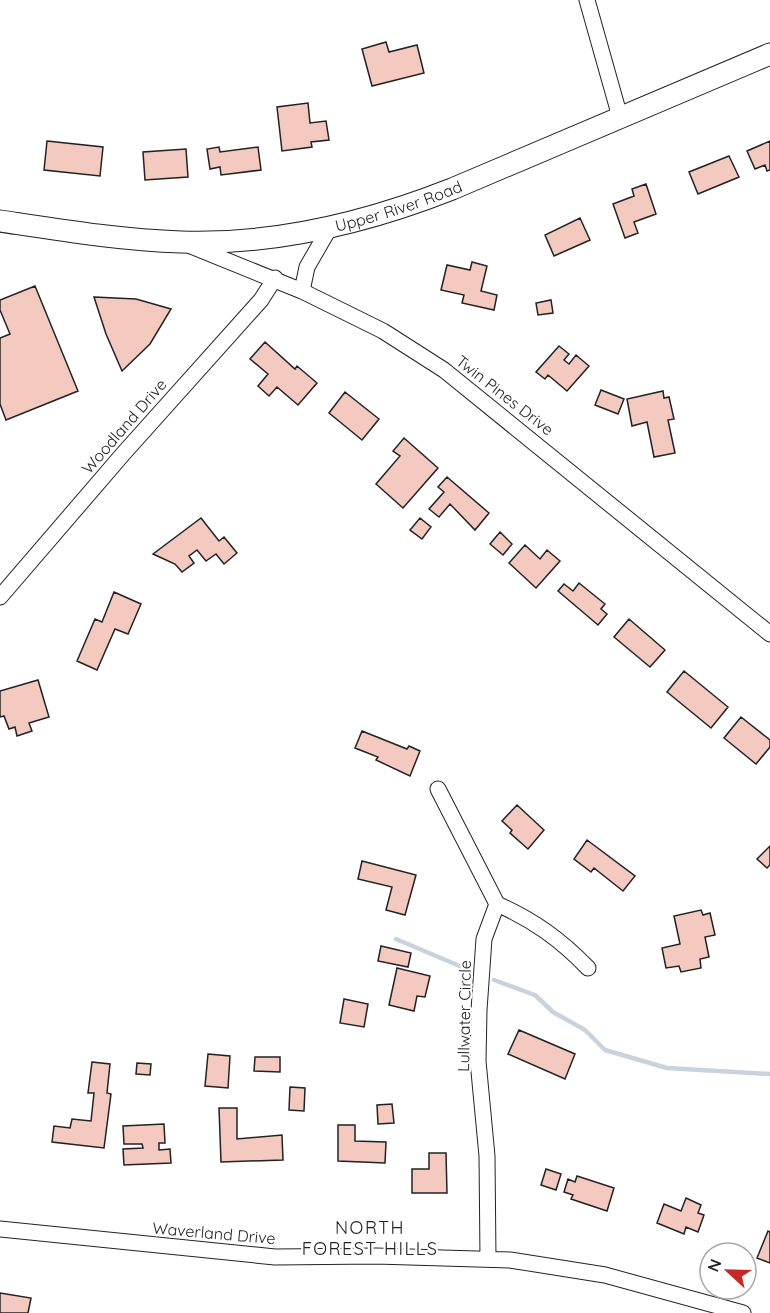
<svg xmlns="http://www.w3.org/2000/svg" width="770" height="1313" font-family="Quicksand,sans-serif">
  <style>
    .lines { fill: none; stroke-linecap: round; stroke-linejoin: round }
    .stream { stroke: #c7d3dd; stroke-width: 4.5 }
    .building { fill: #f3c9c0; stroke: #222; stroke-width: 1.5 }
    .street-casing { stroke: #222; stroke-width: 17 }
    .secondary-casing { stroke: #222; stroke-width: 23 }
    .street { stroke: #fff; stroke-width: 15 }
    .secondary { stroke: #fff; stroke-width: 21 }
    .labels { text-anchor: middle; stroke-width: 4.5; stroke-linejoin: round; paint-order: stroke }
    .street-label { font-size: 16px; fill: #222; stroke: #fff }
    .neighbourhood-label { font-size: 18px; letter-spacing: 1.5px; fill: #222; stroke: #fff }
  </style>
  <rect width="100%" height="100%" fill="#fff"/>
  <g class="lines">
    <path class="stream" d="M396 939 469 970
      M494 980 535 995 553 1012 585 1030 605 1050 667 1068 770 1074"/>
  </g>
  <path class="building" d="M386 42 389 52 417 45 424 73 372 86 362 49Z
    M308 103 310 123 326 121 329 140 311 142 312 147 282 151 277 107Z
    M47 141 103 147 100 176 44 170Z
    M770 141V170L767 171 765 165 755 169 747 151Z
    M219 147 220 152 258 147 261 170 221 175 220 167 210 169 207 149Z
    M186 149 188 177 145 180 143 152Z
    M729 156 739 177 698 194 689 172Z
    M646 184 656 214 634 222 638 233 625 238 613 204 634 196 632 189Z
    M580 218 590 240 554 256 545 235Z
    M472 262 487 266 481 291 497 295 494 310 462 303 464 295 441 290 447 265 470 270Z
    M35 286 78 391 6 420 0 404V338L10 334 0 310V300Z
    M94 297 136 299 171 309 150 344 122 371 106 334Z
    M551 300 553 313 538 315 536 303Z
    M265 342 295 369 297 366 317 383 298 405 277 387 269 396 258 386 268 374 250 359Z
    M559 346 569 354 564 360 569 364 576 355 589 366 567 391 548 375 545 379 536 372Z
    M601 390 624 399 618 414 595 405Z
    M663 391 664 398 669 397 674 419 668 420 675 453 654 457 647 422 632 426 627 399Z
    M345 392 379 419 362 440 329 413Z
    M404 438 438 468 403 508 376 484 400 456 393 451Z
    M447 477 489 513 475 530 450 504 439 517 429 509 444 492 438 487Z
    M201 518 219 541 224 537 237 553 224 564 216 554 206 561 197 550 189 556 194 563 182 572 175 564 153 554Z
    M420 518 431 527 422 539 410 530Z
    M500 532 512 544 503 555 490 544Z
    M525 545 540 559 547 550 560 561 536 588 509 563Z
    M579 583 605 604 601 609 607 614 598 625 558 591 564 584 573 591Z
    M114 592 141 604 128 634 115 629 97 670 77 661 95 619 102 622Z
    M629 619 665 650 650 667 614 637Z
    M684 671 728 707 711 728 667 692Z
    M38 680 49 717 29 723 32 731 17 736 15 727 9 729 4 716 0 717V691Z
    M741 717 770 740V747L756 764 724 738Z
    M362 731 407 749 409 746 420 751 410 776 376 760 378 757 355 748Z
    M517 805 544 830 528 849 510 833 512 830 502 821Z
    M587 840 635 876 623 891 594 868 591 872 574 859Z
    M770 846V865L767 868 757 859Z
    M362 861 416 875 405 915 386 910 392 887 358 879Z
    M701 910 703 915 710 913 715 935 705 937 709 957 700 959 701 968 681 972 679 966 666 968 662 948 680 944 674 916Z
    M381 946 411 953 408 967 378 961Z
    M397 968 430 976 425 997 417 996 414 1011 389 1005Z
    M344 999 368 1004 364 1027 340 1023Z
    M519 1030 575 1054 565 1079 508 1054Z
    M208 1054 230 1056 228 1088 205 1086Z
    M255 1057H280V1072L254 1071Z
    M92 1062 110 1064 107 1093 111 1094 104 1148 52 1142 54 1126 70 1128 72 1119 91 1121 94 1093H88Z
    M137 1063 151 1064 150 1075 136 1074Z
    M290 1087 305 1088 304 1111 289 1110Z
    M392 1104 394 1123 378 1124 377 1105Z
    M219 1108H237V1139L282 1135 283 1160 221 1162Z
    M164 1124 165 1143H159V1150L170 1149 171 1163 124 1165 123 1149 143 1148 142 1144H124L123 1126Z
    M338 1125H355V1141L386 1142 385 1163 338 1161Z
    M429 1153H446L447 1193H412V1169H429Z
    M546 1169 561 1174 556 1190 541 1185Z
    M577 1176 614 1188 607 1211 571 1199 573 1195 564 1192 568 1179 575 1182Z
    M686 1198 701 1205 698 1213 704 1215 698 1232 686 1227 684 1234 657 1223 664 1204 681 1211Z
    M768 1231 770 1232V1263L757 1258Z
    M0 1293 31 1298 28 1313H0Z"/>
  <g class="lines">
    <defs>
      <path id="street" d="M587 0 620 117
        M191 246 302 291 383 331 444 370 770 634
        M302 291 307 267 329 229
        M0 597 123 454 261 300 275 278
        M438 789 497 904 484 939 479 1010 478 1061 487 1156 488 1259
        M497 904C533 920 560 939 588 968
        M0 1229 275 1257 376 1256 510 1260 605 1275 743 1313"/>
      <g id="secondary">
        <path id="s1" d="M0 221C60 230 121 240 181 242 275 245 366 223 452 189L770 54"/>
      </g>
    </defs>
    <use href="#street" class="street-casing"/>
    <use href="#secondary" class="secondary-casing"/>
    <use href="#street" class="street"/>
    <use href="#secondary" class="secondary"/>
  </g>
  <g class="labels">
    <g class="street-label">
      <text dy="6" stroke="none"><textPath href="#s1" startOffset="404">Upper River Road</textPath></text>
      <text transform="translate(505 395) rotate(38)" y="6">Twin Pines Drive</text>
      <text transform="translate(124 426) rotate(-49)" y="6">Woodland Drive</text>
      <text transform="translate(464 1016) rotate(-89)" y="6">Lullwater Circle</text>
      <text transform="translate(214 1233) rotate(5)" y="6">Waverland Drive</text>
    </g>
    <g class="neighbourhood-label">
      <text x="370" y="1234">NORTH<tspan x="370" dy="21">FOREST HILLS</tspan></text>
    </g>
  </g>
  <g transform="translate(728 1271) rotate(292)"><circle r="28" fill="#ffffff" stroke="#a7a7a7" stroke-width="1.5"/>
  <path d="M0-4.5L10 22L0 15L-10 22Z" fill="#c62828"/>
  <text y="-9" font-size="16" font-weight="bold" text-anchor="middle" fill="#222222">N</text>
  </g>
</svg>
